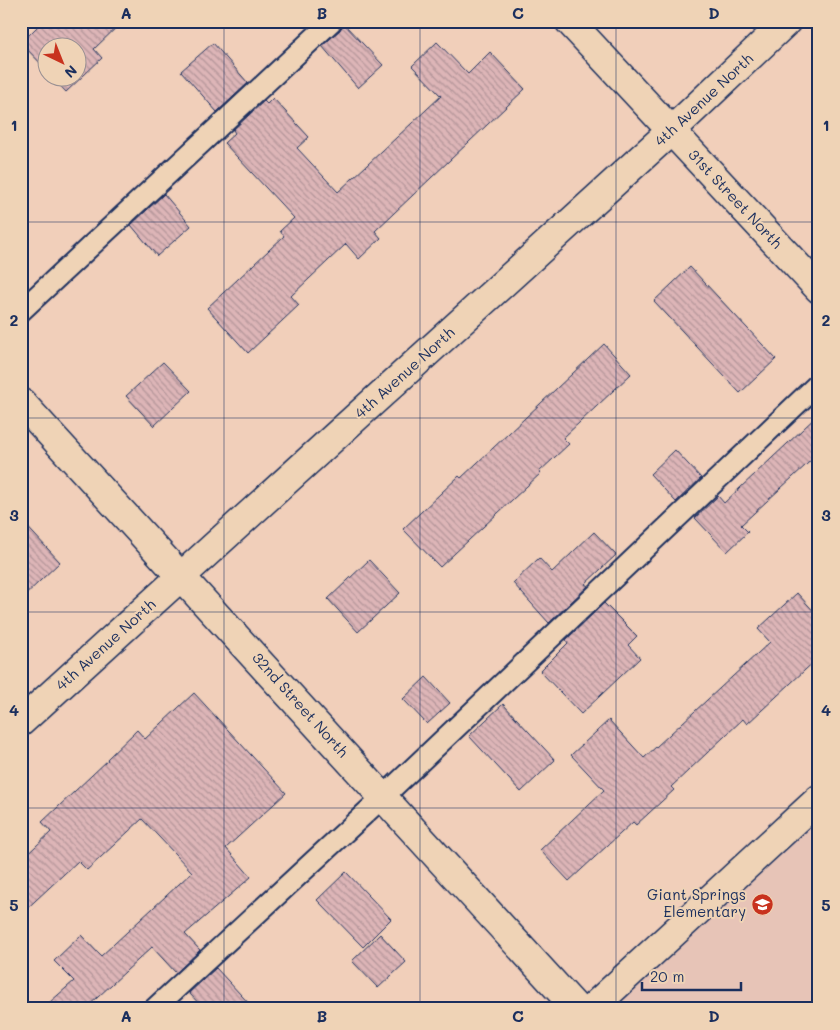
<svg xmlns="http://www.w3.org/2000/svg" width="840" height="1030" font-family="Mali,sans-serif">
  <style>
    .built { fill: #e7c4b7 }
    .building { fill: url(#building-back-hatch); stroke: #1b2f5e }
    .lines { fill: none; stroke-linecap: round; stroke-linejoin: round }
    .service-casing { stroke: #1b2f5e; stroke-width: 24 }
    .minor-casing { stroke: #1b2f5e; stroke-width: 31 }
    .service { stroke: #efd3b6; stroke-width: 20 }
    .minor { stroke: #efd3b6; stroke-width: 28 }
    .grid { fill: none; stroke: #1b2f5e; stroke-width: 1; stroke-opacity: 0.55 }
    .labels { text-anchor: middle; stroke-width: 4; stroke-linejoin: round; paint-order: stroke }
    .street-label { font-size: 15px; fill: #1b2f5e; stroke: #efd3b6 }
    .poi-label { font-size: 15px; fill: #1b2f5e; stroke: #efd3b6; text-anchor: end }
    .neatline { fill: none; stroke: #1b2f5e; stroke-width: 2 }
    .grid-label { font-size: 16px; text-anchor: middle; font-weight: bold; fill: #1b2f5e }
  </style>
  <defs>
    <pattern id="building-back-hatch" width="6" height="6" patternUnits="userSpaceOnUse" patternTransform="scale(1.25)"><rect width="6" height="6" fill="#ddb5b7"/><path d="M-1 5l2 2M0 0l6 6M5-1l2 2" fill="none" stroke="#b29498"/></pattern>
  </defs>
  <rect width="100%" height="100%" fill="#f1cfba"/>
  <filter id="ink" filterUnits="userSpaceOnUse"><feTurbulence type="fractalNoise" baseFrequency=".02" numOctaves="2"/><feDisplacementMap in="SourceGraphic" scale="10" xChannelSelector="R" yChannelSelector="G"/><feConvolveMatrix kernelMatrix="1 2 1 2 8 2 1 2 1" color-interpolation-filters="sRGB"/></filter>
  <g filter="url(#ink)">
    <path class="built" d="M819 799V1009H591Z"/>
    <path class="building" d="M43 21H123L94 49 102 58 66 92 53 78H78V48H48V71L21 43Z
      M343 23 383 65 358 88 322 46 340 30Z
      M437 42 468 74 490 52 525 89 375 231 381 238 359 259 346 244 291 296 299 305 248 353 207 308 284 236 280 231 294 218 224 143 235 133 233 130 264 101 267 104 273 98 309 137 297 148 338 192 441 96 412 66Z
      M213 43 248 83 217 112 181 71Z
      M164 194 191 226 157 256 131 225Z
      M690 267 776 359 740 393 654 301Z
      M604 344 631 374 563 438 569 444 539 472 541 473 440 567 403 529 459 476 461 478Z
      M163 362 191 391 154 426 126 396Z
      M819 414V453L741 525 748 532 727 552 695 518 718 496 724 503Z
      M675 450 701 478 676 502 650 474Z
      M21 520 60 562 21 599Z
      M594 532 616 555 585 584 588 586 549 623 513 583 539 558 552 572Z
      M369 560 400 593 358 632 328 599Z
      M797 593 819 617V657L747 724 743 719 671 787 674 790 636 825 633 822 569 881 540 850 604 790 571 755 609 720 644 758 770 642 758 629Z
      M604 603 637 636 628 645 640 658 581 714 540 671 568 643 566 640Z
      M426 677 450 703 427 724 403 699Z
      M194 693 286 793 226 848 251 877 185 934 200 950 176 973 152 947 85 1009H42L74 981 54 961 81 935 101 956 192 872 142 819 87 870 78 861 21 914V860L51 832 42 822 108 760 107 759 137 730 145 739Z
      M503 704 555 760 521 792 469 736Z
      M346 872 391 919 363 947 317 900Z
      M380 934 406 962 378 988 352 961Z
      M216 968 254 1009H204L189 993Z"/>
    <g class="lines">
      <defs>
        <path id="service" d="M21 311 332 21
          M154 1009 384 796 819 383"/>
        <path id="minor" d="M569 21 819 289
          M21 402 577 1009
          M21 722 672 130 787 21
          M591 1009 819 799"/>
      </defs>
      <use href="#service" class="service-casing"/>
      <use href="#minor" class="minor-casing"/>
      <use href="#service" class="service"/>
      <use href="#minor" class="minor"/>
    </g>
  </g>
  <path class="grid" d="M224 21V1009M420 21V1009M616 21V1009M21 222H819M21 418H819M21 612H819M21 808H819"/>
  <defs>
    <symbol id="school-disc" viewBox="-11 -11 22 22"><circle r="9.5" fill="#c8321e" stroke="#efd3b6"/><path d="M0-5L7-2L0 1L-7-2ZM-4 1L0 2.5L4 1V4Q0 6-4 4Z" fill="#fff"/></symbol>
  </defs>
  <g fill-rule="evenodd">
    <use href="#school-disc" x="750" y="892" width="25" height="25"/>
  </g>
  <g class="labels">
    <g class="street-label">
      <text transform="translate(704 100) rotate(-43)" y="5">4th Avenue North</text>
      <text transform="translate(735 199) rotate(47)" y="5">31st Street North</text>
      <text transform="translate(405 373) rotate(-42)" y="5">4th Avenue North</text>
      <text transform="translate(106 645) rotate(-42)" y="5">4th Avenue North</text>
      <text transform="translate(300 705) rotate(48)" y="5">32nd Street North</text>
    </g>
    <g class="poi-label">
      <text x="746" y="900">Giant Springs<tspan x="746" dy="17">Elementary</tspan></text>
    </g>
  </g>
  <rect width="840" height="1030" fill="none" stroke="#efd3b6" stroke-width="55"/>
  <g transform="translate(62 62) rotate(137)"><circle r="24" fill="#efd3b6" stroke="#9a9193"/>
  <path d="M0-4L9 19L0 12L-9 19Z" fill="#c8321e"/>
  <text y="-8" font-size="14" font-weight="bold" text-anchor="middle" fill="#1b2f5e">N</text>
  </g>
  <path d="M642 982v8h99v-8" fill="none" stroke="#1b2f5e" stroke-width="2.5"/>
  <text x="650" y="982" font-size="15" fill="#1b2f5e" stroke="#efd3b6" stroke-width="4" paint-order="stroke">20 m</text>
  <rect x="28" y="28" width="784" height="974" class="neatline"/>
  <g class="grid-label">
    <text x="126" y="19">A</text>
    <text x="322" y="19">B</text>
    <text x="518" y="19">C</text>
    <text x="714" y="19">D</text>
    <text x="14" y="131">1</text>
    <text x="826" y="131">1</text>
    <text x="14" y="326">2</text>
    <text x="826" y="326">2</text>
    <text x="14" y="521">3</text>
    <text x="826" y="521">3</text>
    <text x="14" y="716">4</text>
    <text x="826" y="716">4</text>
    <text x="14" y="911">5</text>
    <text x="826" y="911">5</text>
    <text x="126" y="1022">A</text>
    <text x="322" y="1022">B</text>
    <text x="518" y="1022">C</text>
    <text x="714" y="1022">D</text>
  </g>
</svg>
